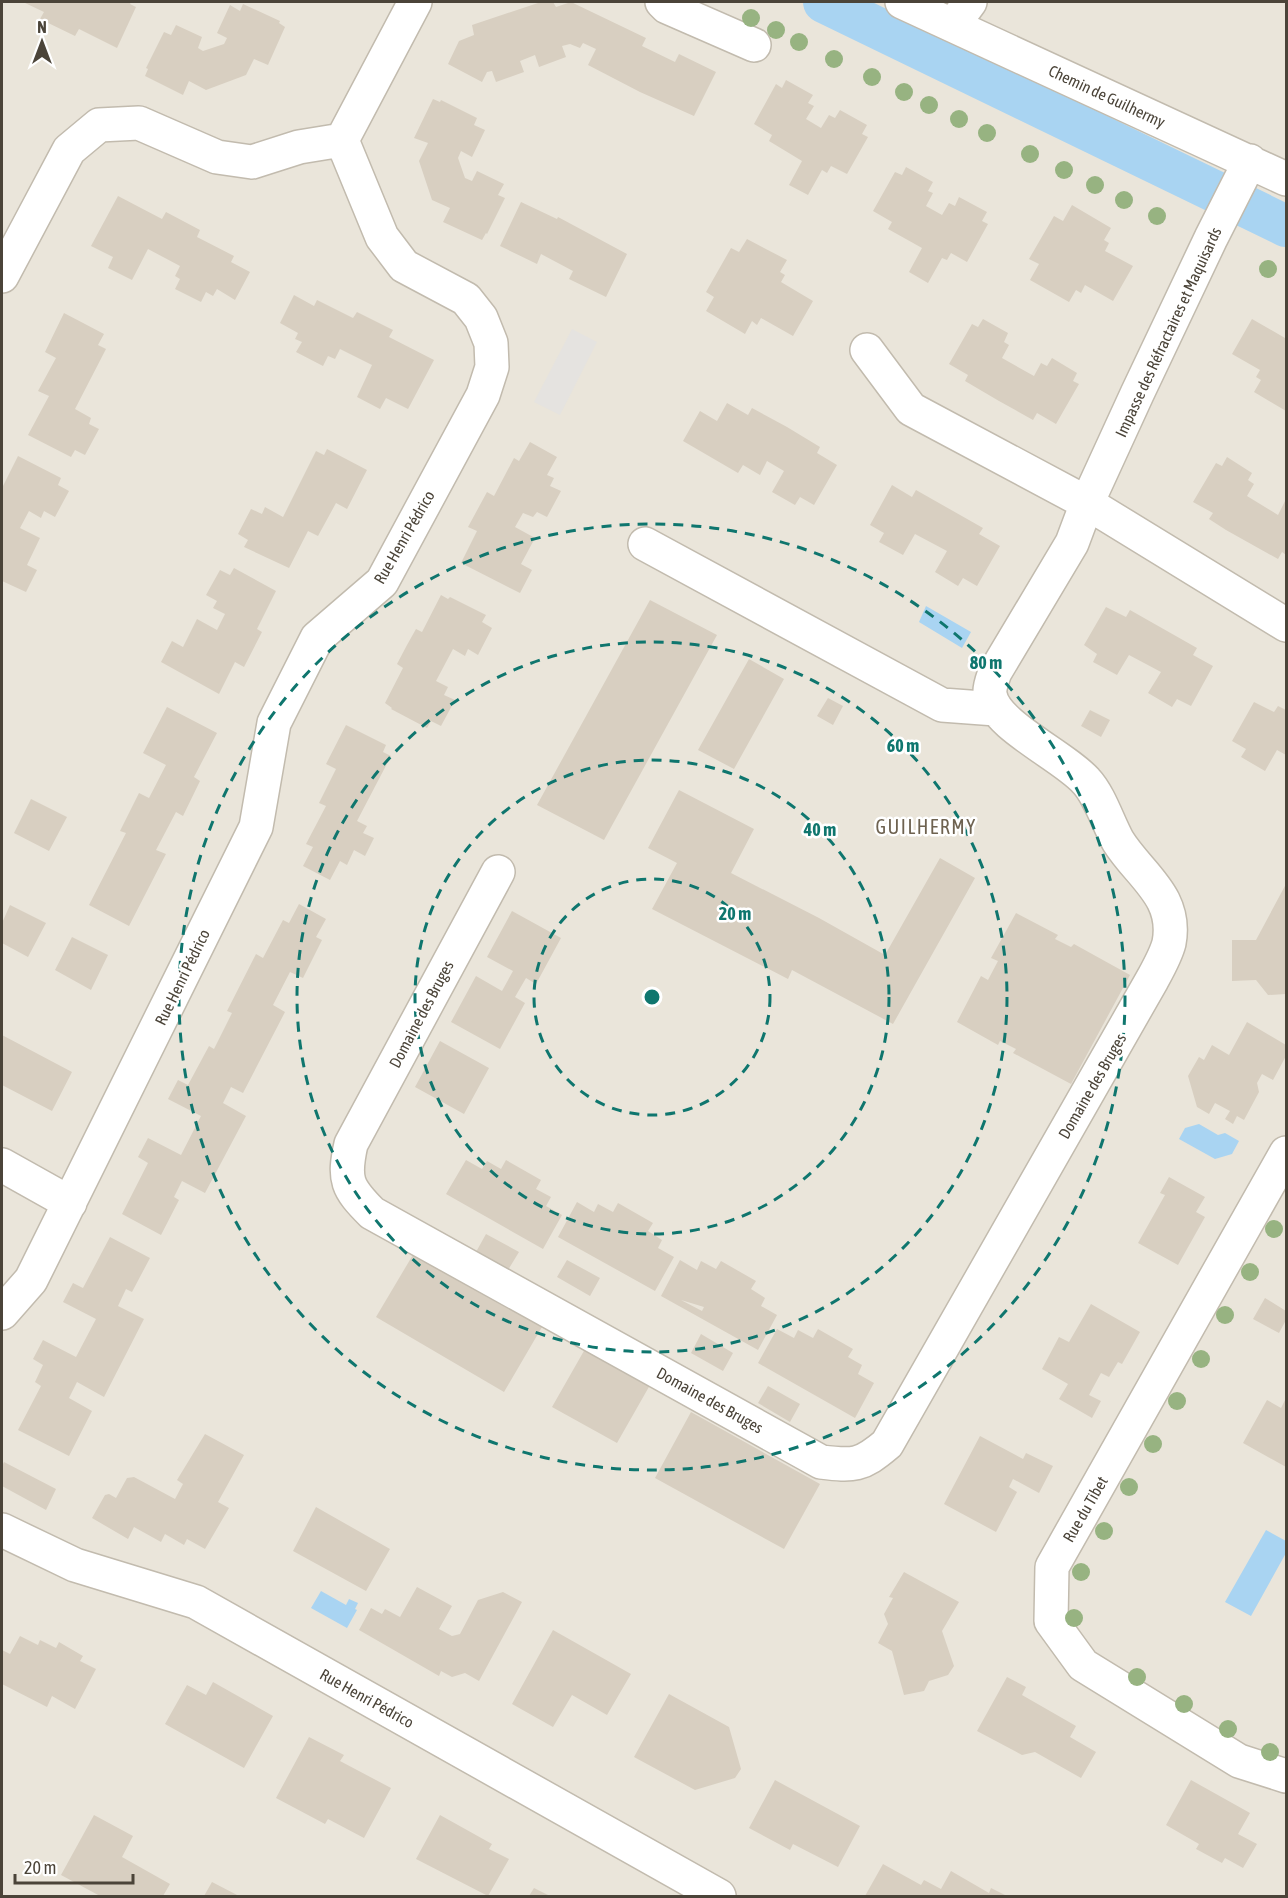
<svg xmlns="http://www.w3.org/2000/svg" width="1288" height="1898" font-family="'Asap Condensed',sans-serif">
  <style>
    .residential { fill: #eae5da }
    .parking { fill: #e5e3e0 }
    .water { fill: #a9d4f2 }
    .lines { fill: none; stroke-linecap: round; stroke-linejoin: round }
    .canal { stroke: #a9d4f2; stroke-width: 42 }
    .building { fill: #d8cfc1; fill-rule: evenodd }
    .minor-casing { stroke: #c2bbae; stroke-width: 36 }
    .minor { stroke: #fff; stroke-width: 33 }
    .tree { fill: #97b381 }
    .ring { fill: none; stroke: #0f766e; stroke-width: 3; stroke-dasharray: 10 8 }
    .labels { text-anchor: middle; stroke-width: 5; stroke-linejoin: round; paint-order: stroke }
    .street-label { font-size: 16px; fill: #4b4439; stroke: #fff }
    .quarter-label { font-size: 20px; letter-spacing: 1.5px; fill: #6e6250; stroke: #fff }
    .centre { fill: #0f766e; stroke: #fff; stroke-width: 3 }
    .ring-label { font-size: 18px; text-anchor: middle; font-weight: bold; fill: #0f766e; stroke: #fff; stroke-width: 5; stroke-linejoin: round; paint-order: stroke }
  </style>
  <rect width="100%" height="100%" fill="#f6f3ec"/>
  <path class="residential" d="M2 2H1286V1896H2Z"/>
  <path class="parking" d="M572 329 597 342 560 415 534 402Z"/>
  <path class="water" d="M926 606 971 632 962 648 919 622Z
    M1199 1124 1218 1135 1225 1133 1239 1141 1232 1154 1215 1159 1179 1139 1185 1128Z
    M1266 1530 1286 1541V1553L1251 1616 1225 1602Z
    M321 1591 346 1605 349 1599 358 1603 355 1609 357 1610 347 1628 311 1608Z"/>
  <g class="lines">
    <path class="canal" d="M824 2 1286 226"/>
  </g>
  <path class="building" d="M23 2H131L130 4 136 7 117 48 79 29 75 36 40 19 44 12Z
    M541 2H553L556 7 571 2 646 38 642 46 675 62 679 54 716 72 694 116 640 92 588 65 596 49 583 43 580 48 570 44 562 46 566 57 539 67 535 55 520 61 524 72 496 82 492 71 487 72 482 82 448 64 459 41 474 35 472 25Z
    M243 4 280 21 279 23 285 27 268 65 254 59 246 75 206 90 189 81 183 95 145 76 148 69 146 68 164 32 171 35 176 25 202 37 198 48 203 51 224 44 227 38 217 33 230 5 240 11Z
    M786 80 813 95 808 103 814 106 806 119 821 128 829 115 835 118 840 110 867 125 862 134 868 137 847 174 831 166 827 173 822 170 808 195 789 185 802 161 769 141 772 135 754 124 776 84 782 88Z
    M433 99 440 102 441 100 477 118 474 125 485 130 472 157 461 151 458 158 465 178 472 181 477 171 504 184 498 195 505 198 487 234 486 233 482 240 443 222 450 208 432 200 419 161 428 143 414 138Z
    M906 167 933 182 928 191 933 193 926 206 942 215 949 203 955 206 959 197 987 212 982 221 988 224 967 262 951 253 947 260 942 258 928 283 909 272 922 248 888 229 892 222 873 211 895 172 902 175Z
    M118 196 162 219 166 212 200 230 197 237 234 256 231 262 250 272 235 300 217 289 213 296 206 292 201 302 175 289 180 279 175 276 180 266 148 249 132 280 108 268 113 257 91 246Z
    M521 202 557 219 558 217 627 254 606 297 569 279 573 271 541 254 537 264 500 246Z
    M1072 205 1111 228 1104 240 1109 243 1105 251 1133 266 1113 301 1085 285 1081 293 1076 290 1069 302 1030 280 1039 264 1029 259 1054 216 1063 221Z
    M747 239 787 260 780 272 785 275 781 282 813 301 793 336 761 318 757 325 752 321 745 334 706 311 714 297 706 292 731 248 739 252Z
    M294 295 314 306 317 300 353 318 357 312 393 330 389 337 434 360 408 409 386 398 380 409 357 397 372 365 340 349 335 359 328 356 323 366 296 352 302 342 295 339 298 333 280 323Z
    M64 313 104 334 98 345 106 349 75 409 91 418 89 424 99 429 85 455 75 450 71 457 28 435 49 396 38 391 56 358 45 352Z
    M983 319 1008 333 1004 342 1009 345 1002 358 1034 376 1041 363 1047 366 1052 358 1077 373 1073 381 1079 384 1056 424 1037 413 1033 420 999 401 965 381 968 375 949 364 972 324 978 327Z
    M1252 319 1285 338 1286 335V411L1254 392 1261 380 1256 377 1260 370 1232 354Z
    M727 403 748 415 752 408 787 427 820 447 817 453 837 465 814 505 800 497 795 505 772 492 784 471 767 461 760 475 743 465 738 473 683 441 700 411 717 421Z
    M530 442 557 457 547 475 554 478 550 486 561 491 547 517 537 512 533 517 523 513 515 527 535 538 521 564 532 570 520 593 461 563 477 531 468 527 487 492 494 496 514 458 519 461Z
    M327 449 367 470 347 509 336 503 318 536 308 531 289 568 244 547 248 540 238 534 251 509 262 514 265 507 283 517 316 451 324 455Z
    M18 456 61 478 58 485 69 491 55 517 44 511 41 518 29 511 20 528 40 538 27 565 37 570 26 592 2 581V488Z
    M1227 457 1252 473 1248 480 1254 484 1247 496 1278 515 1286 499V555L1282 552 1278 559 1226 530 1209 519 1213 513 1193 502 1216 463 1222 466Z
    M892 485 912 497 916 490 983 528 979 534 1000 546 977 586 963 578 958 586 935 572 947 551 915 534 903 555 879 542 884 533 870 525Z
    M234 568 276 591 257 629 262 632 244 667 235 662 219 694 161 662 172 641 183 647 197 619 217 630 225 614 213 608 217 601 206 595 220 570 230 575Z
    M441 595 448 599 450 597 486 615 482 622 492 628 478 655 468 649 465 656 453 649 436 681 448 687 444 695 455 700 441 726 431 721 427 728 391 709 392 708 385 703 403 668 397 664 407 645 416 629 422 632Z
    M650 600 717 635 604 840 537 805Z
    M1106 607 1126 617 1130 610 1197 648 1193 655 1213 666 1191 706 1177 699 1172 707 1148 693 1161 672 1129 655 1117 675 1093 662 1097 654 1084 645Z
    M749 659 784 679 734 769 698 750Z
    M828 698 843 706 833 725 817 716Z
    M1254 702 1274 712 1278 706 1286 710V755L1277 750 1265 771 1241 757 1246 749 1232 741Z
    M167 707 217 733 194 777 200 781 183 816 176 812 156 850 166 854 129 926 89 905 126 833 120 831 139 793 149 798 166 765 143 753Z
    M1090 710 1110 720 1101 737 1081 726Z
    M346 725 386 745 383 752 391 756 357 821 367 826 363 833 374 838 365 856 354 850 347 865 340 861 330 880 303 866 313 847 306 844 326 806 319 803 336 769 326 764Z
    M679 790 754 829 731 873 819 918 885 955 940 858 975 878 893 1024 792 970 788 979 652 909 677 863 648 848Z
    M31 799 67 817 49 851 14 833Z
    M1286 884V994L1268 995 1256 980 1232 981V940H1256Z
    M299 904 326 919 316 937 322 940 303 978 290 972 273 1005 285 1012 243 1093 231 1087 223 1103 246 1116 205 1193 182 1181 174 1197 179 1200 161 1235 122 1214 148 1163 138 1157 148 1138 181 1155 201 1116 168 1099 178 1080 188 1085 209 1046 214 1049 232 1013 227 1011 256 954 263 958 283 920 289 923Z
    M10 905 46 923 28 957 2 943V923Z
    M512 911 561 938 536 984 526 978 515 997 525 1003 500 1049 451 1022 476 976 502 991 513 971 487 957Z
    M1016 913 1058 935 1055 939 1071 947 1074 944 1130 975 1071 1084 1013 1053 1016 1049 1000 1041 998 1045 957 1022 981 976 988 980 998 961 991 958Z
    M72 937 108 955 91 990 55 970Z
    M1247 1022 1286 1045V1056L1273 1080 1262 1074 1257 1083 1259 1092 1244 1120 1237 1116 1233 1124 1225 1119 1230 1111 1215 1103 1209 1114 1197 1107 1188 1076 1199 1057 1204 1060 1212 1045 1229 1055Z
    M2 1035 72 1072 52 1111 2 1085Z
    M440 1041 489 1068 464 1114 415 1087Z
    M466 1160 482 1169 487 1161 501 1169 506 1160 541 1180 536 1189 551 1197 546 1206 562 1215 543 1249 446 1194Z
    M1169 1177 1205 1197 1196 1212 1205 1217 1178 1265 1138 1243 1165 1195 1160 1193Z
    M577 1202 594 1212 598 1204 613 1212 618 1203 653 1223 648 1231 662 1240 658 1248 674 1257 655 1291 558 1237Z
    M486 1234 519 1252 508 1270 476 1252Z
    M110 1237 150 1258 132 1292 126 1289 118 1306 144 1319 104 1397 77 1382 69 1398 92 1411 69 1456 18 1430 41 1386 35 1382 43 1365 33 1359 43 1340 76 1357 96 1319 63 1302 73 1283 83 1288Z
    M414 1253 542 1327 504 1392 376 1317Z
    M567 1260 600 1278 590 1296 557 1277Z
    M680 1260 697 1270 701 1261 716 1269 721 1261 756 1281 751 1289 765 1298 761 1306 777 1315 758 1350 661 1296ZM681 1300 704 1307 702 1311Z
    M1265 1298 1286 1311V1320L1279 1333 1253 1319Z
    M1091 1304 1140 1332 1122 1364 1118 1362 1109 1377 1101 1373 1089 1395 1101 1401 1092 1418 1059 1399 1068 1384 1042 1369 1059 1337 1069 1342Z
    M777 1329 794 1338 798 1330 813 1338 818 1329 853 1349 848 1357 862 1365 858 1374 874 1383 855 1418 758 1363Z
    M701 1334 733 1353 723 1371 691 1353Z
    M589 1342 654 1378 617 1443 552 1407Z
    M768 1386 800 1404 790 1422 758 1403Z
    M1286 1398V1467L1243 1443 1267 1400 1281 1408Z
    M691 1412 820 1484 784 1549 655 1478Z
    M205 1434 244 1455 218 1502 229 1508 205 1549 187 1539 184 1545 165 1534 161 1542 134 1527 128 1539 92 1518 105 1495 109 1494 116 1498 127 1478 134 1477 175 1499 183 1484 177 1480Z
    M980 1436 1023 1459 1026 1453 1053 1466 1039 1493 1013 1479 1009 1487 1017 1492 996 1532 944 1504Z
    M4 1462 56 1489 46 1510 2 1486V1466Z
    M316 1507 390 1549 366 1591 293 1551Z
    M904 1572 959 1602 942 1631 954 1666 948 1675 929 1681 924 1691 904 1695 892 1651 878 1643 888 1624 884 1614 893 1598 889 1597Z
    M417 1587 452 1606 439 1629 452 1636 460 1634 478 1600 503 1592 522 1602 479 1681 465 1673 452 1677 441 1671 439 1676 359 1630 371 1608 382 1614 385 1609 400 1617Z
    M553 1630 631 1674 607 1715 572 1695 553 1727 512 1704Z
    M20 1636 38 1645 40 1640 56 1648 59 1642 83 1656 80 1661 96 1669 75 1709 52 1696 47 1707 2 1684V1650L10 1654Z
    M1007 1677 1026 1687 1022 1695 1076 1726 1070 1737 1096 1752 1081 1778 1035 1752 1022 1755 977 1731Z
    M213 1682 273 1716 244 1768 165 1724 187 1685 206 1695Z
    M669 1694 729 1727 741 1769 735 1778 695 1790 634 1757Z
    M309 1737 344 1755 340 1761 391 1788 364 1838 328 1819 325 1824 276 1798Z
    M775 1780 860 1826 838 1867 793 1844 790 1850 749 1828Z
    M1191 1780 1250 1813 1238 1834 1257 1844 1243 1868 1225 1858 1222 1863 1196 1849 1199 1844 1166 1825Z
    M94 1815 133 1836 122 1857 170 1884 163 1896H100L61 1875Z
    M440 1815 492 1844 489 1849 509 1859 488 1896 416 1859Z
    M883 1864 921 1885 924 1880 941 1889 951 1871 989 1893 991 1888 1007 1896H865Z
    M212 1882 239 1896H204Z
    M534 1888 550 1896H529Z"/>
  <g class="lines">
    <defs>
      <path id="minor" d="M662 2 667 7 754 45
        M902 2 1286 179
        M953 25 970 2
        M2 276 69 150 99 125 139 123 217 157 252 162 299 147 342 140
        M867 350 911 409 1087 503 1286 625
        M645 544 942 705 996 709
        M498 872 351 1144C343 1180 347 1188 372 1213L821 1462C854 1466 861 1466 887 1444L1152 980C1158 969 1166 955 1169 943 1178 896 1139 875 1118 841 1108 823 1100 796 1086 781 1064 756 994 725 990 694 989 687 993 678 995 672L1072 543 1087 503 1137 394 1211 238 1250 161
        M1286 1153 1052 1567 1051 1621 1083 1665 1239 1761 1286 1776
        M2 1165 70 1203
        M2 1313 31 1280 256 827 274 723 317 638 382 582 483 395 492 367 491 343 481 318 466 299 404 266 382 237 342 140 415 2
        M2 1530 75 1565 196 1602 719 1896"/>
    </defs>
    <use href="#minor" class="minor-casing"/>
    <use href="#minor" class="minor"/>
  </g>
  <g class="tree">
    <circle cx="751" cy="18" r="9"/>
    <circle cx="776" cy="30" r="9"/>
    <circle cx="799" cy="42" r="9"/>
    <circle cx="834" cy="59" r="9"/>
    <circle cx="872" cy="77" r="9"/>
    <circle cx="904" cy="92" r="9"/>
    <circle cx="929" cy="105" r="9"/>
    <circle cx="959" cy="119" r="9"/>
    <circle cx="987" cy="133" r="9"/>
    <circle cx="1030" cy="154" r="9"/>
    <circle cx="1064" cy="170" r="9"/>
    <circle cx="1095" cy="185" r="9"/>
    <circle cx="1124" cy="200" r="9"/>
    <circle cx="1157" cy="216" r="9"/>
    <circle cx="1268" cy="269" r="9"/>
    <circle cx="1274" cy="1229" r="9"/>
    <circle cx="1250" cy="1272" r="9"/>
    <circle cx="1225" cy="1315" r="9"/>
    <circle cx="1201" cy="1359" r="9"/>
    <circle cx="1177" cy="1401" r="9"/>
    <circle cx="1153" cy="1444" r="9"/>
    <circle cx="1129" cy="1487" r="9"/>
    <circle cx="1104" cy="1531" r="9"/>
    <circle cx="1081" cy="1572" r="9"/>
    <circle cx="1074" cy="1618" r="9"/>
    <circle cx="1137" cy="1677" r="9"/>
    <circle cx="1184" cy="1704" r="9"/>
    <circle cx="1228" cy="1729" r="9"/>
    <circle cx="1270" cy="1752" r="9"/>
  </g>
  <g class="ring">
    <circle cx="652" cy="997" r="118"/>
    <circle cx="652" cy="997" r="237"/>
    <circle cx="652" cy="997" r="355"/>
    <circle cx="652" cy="997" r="473"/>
  </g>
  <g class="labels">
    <g class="street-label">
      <text transform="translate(1107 96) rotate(25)" y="6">Chemin de Guilhermy</text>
      <text transform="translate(1168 332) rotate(-65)" y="6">Impasse des Réfractaires et Maquisards</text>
      <text transform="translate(404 537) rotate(-60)" y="6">Rue Henri Pédrico</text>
      <text transform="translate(182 977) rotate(-64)" y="6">Rue Henri Pédrico</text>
      <text transform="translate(421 1014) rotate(-62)" y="6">Domaine des Bruges</text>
      <text transform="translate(1092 1086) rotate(-60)" y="6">Domaine des Bruges</text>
      <text transform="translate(710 1400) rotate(29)" y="6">Domaine des Bruges</text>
      <text transform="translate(1085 1509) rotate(-60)" y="6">Rue du Tibet</text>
      <text transform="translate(367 1698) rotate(29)" y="6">Rue Henri Pédrico</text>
    </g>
    <g class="quarter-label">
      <text x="926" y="834">GUILHERMY</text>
    </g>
  </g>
  <circle cx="652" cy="997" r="9" class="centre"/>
  <g class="ring-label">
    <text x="986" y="669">80 m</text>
    <text x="903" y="752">60 m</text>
    <text x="820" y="836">40 m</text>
    <text x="735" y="920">20 m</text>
  </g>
  <rect width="1288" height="1898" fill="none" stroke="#4b4439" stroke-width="6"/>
  <g transform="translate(42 42)" stroke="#ffffff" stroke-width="4.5" paint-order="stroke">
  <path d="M0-4.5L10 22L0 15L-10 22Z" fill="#4b4439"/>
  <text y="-9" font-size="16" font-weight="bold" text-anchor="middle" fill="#4b4439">N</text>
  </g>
  <path d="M15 1874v9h118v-9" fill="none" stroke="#4b4439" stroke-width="3"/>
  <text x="24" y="1874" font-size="18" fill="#4b4439" stroke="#ffffff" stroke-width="4.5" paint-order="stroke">20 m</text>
</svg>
